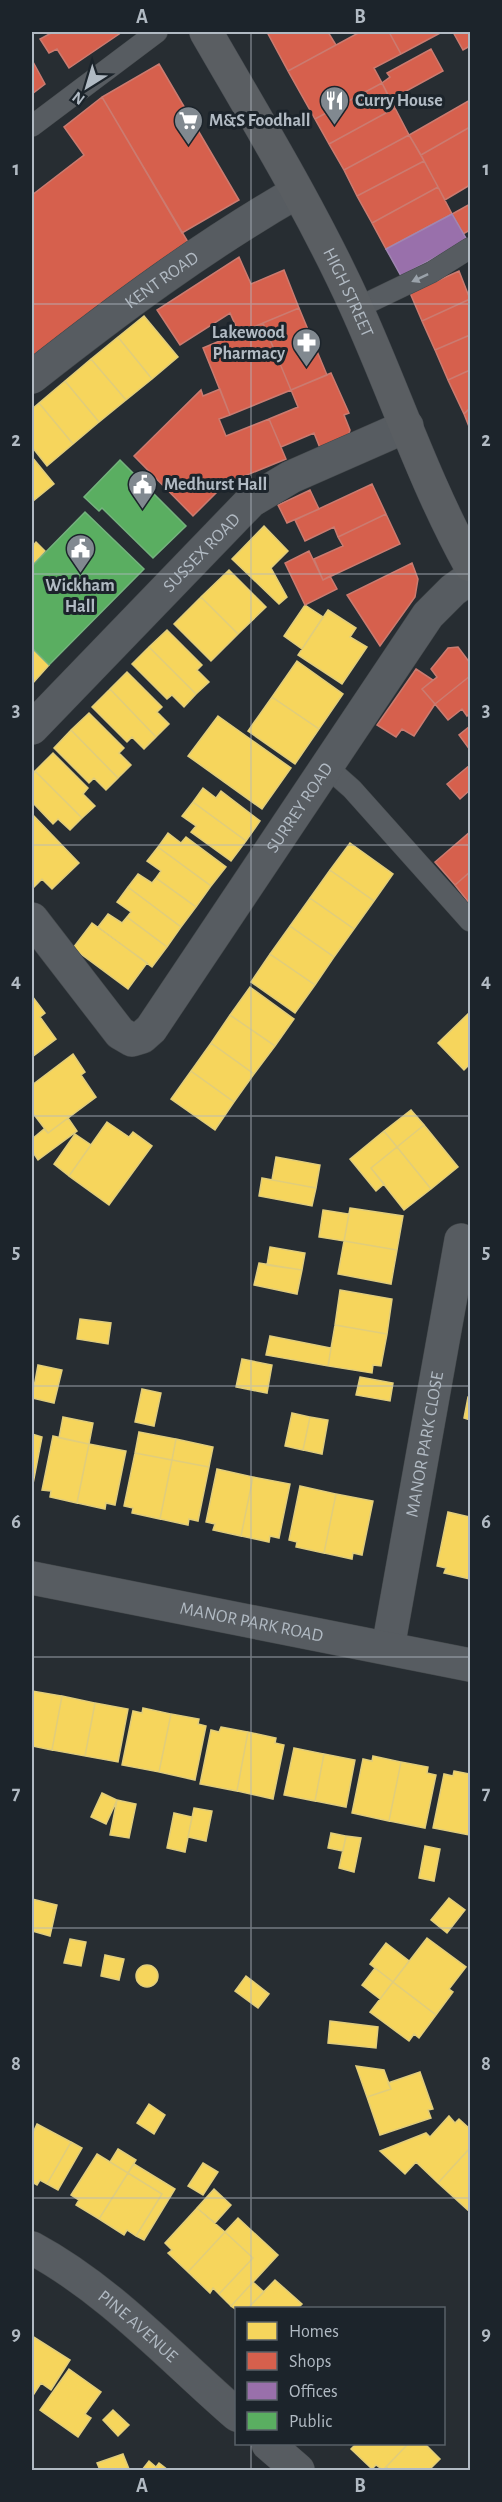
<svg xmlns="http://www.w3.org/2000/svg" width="502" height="2502" font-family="'Alegreya Sans',sans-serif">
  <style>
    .homes { fill: #f6d55c; stroke: #e1cd7b; stroke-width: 1.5 }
    .shops { fill: #d6604d; stroke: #cb7b70; stroke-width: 1.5 }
    .offices { fill: #9970ab; stroke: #a086b2; stroke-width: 1.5 }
    .public { fill: #5aae61; stroke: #74b27e; stroke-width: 1.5 }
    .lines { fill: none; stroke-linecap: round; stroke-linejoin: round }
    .service-casing { stroke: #43484b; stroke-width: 22 }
    .minor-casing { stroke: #43484b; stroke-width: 34 }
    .tertiary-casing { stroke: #43484b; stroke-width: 34 }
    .trunk-casing { stroke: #44494e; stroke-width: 34 }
    .service { stroke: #575c61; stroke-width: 21 }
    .minor { stroke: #575c61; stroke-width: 33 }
    .tertiary { stroke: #575c61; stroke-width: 33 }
    .trunk { stroke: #5a5e62; stroke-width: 33 }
    .oneway { fill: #9aa2aa }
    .grid { fill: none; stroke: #b1bac3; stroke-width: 1.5; stroke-opacity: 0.55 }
    .labels { text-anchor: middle; stroke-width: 6; stroke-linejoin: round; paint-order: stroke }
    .poi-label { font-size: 18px; font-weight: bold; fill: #b1bac3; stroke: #1c242b; text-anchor: start }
    .street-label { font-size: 18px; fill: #b1bac3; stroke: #1c242b }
    .neatline { fill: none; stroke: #b1bac3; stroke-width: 2 }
    .grid-label { font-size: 20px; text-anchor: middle; font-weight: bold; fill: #b1bac3 }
  </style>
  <rect width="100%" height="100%" fill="#272d32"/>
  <path class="homes" d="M144 316 178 357 152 379 118 337Z
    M118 337 152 379 126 400 91 359Z
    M91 359 126 400 99 422 65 381Z
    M65 381 99 422 73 444 39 403Z
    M39 403 73 444 47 466 32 447V409Z
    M32 457 54 484 33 501 32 499Z
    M264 526 288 551 271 568 287 597 279 604 232 559Z
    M36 542 45 551 32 566V547Z
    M229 570 266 607 238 634 201 597Z
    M201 597 238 634 211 661 174 624Z
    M305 605 323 617 302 649 284 636Z
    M328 610 356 628 350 637 367 647 342 684 298 655Z
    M167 630 202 665 197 670 209 682 196 694 149 647Z
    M149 647 196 694 184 707 172 695 167 699 132 664Z
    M32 648 49 665 32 684Z
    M297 661 343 694 319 729 272 697Z
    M127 672 162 707 157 712 169 724 156 737 110 689Z
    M110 689 156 737 144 749 132 737 127 742 92 707Z
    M272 697 319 729 295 764 248 731Z
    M89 713 124 748 119 753 131 765 118 778 71 730Z
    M218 716 291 768 262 809 188 756Z
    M71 730 118 778 106 790 94 778 89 783 54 748Z
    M53 753 88 788 83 794 95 806 82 818 35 771Z
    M35 771 82 818 70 830 58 819 53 824 32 802V775Z
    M203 788 216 798 221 791 260 821 246 841 193 802Z
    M193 802 246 841 231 861 191 832 196 826 182 816Z
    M32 814 79 863 52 889 42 879 33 888 32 886Z
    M168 833 181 843 186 837 226 867 211 886 158 847Z
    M350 843 393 874 374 901 330 870Z
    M158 847 211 886 196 907 156 878 161 871 147 861Z
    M330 870 374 901 354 929 310 898Z
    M138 874 152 883 156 878 196 907 181 927 128 887Z
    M128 887 181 927 167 947 127 917 131 912 117 902Z
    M310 898 354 929 334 957 290 926Z
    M108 914 122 923 127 917 167 947 152 967 98 927Z
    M92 923 147 963 128 989 73 948Z
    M290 926 334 957 315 985 270 954Z
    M270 954 315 985 295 1013 251 982Z
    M250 987 294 1019 275 1046 230 1015Z
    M32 996 45 1013 40 1017 56 1039 32 1057Z
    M470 1012V1064L464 1070 438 1043Z
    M230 1015 275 1046 254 1074 211 1043Z
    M211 1043 254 1074 234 1102 191 1071Z
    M73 1054 85 1072 81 1075 96 1097 48 1133 32 1112V1085Z
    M191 1071 234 1102 215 1130 171 1099Z
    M411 1110 424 1125 397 1147 384 1131Z
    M68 1118 77 1131 38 1160 32 1151V1139L44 1129 48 1133Z
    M107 1122 129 1137 133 1132 152 1146 109 1205 69 1176Z
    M424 1125 458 1167 431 1189 397 1147Z
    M384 1131 397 1147 371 1168 384 1184 376 1191 350 1159Z
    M75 1134 91 1145 69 1176 54 1164Z
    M397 1147 431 1189 404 1210 371 1168Z
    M276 1157 320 1165 316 1188 272 1180Z
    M262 1178 316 1188 312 1206 259 1196Z
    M350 1208 403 1216 397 1250 344 1241Z
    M323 1210 349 1214 344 1241 319 1237Z
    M344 1241 397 1250 391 1284 338 1274Z
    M270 1247 305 1253 302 1270 267 1265Z
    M259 1263 302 1270 297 1294 254 1285Z
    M340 1290 392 1299 387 1334 335 1325Z
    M80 1319 111 1323 108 1344 77 1339Z
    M335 1325 387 1334 381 1366 373 1365 372 1373 328 1366Z
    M270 1336 331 1348 328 1366 266 1355Z
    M242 1359 272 1365 267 1393 236 1387Z
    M38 1365 62 1370 54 1403 32 1398Z
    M360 1377 393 1383 390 1401 356 1395Z
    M142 1389 161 1393 154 1426 135 1422Z
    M468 1397H470V1420L464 1418Z
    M292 1413 310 1417 303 1450 285 1446Z
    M63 1417 93 1423 89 1444 59 1438Z
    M310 1417 328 1420 322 1454 303 1450Z
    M139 1432 176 1439 172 1460 135 1453Z
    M32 1434 42 1437 32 1489Z
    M53 1436 89 1444 77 1503 50 1497 51 1491 42 1490Z
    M176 1439 213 1447 209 1467 172 1460Z
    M89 1444 126 1451 115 1505 106 1503 105 1509 77 1503Z
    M135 1453 172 1460 160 1519 132 1513 133 1508 124 1506Z
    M172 1460 209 1467 198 1521 189 1519 188 1525 160 1519Z
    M217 1469 253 1477 241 1536 213 1530 215 1524 206 1522Z
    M253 1477 290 1484 279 1538 270 1536 269 1542 241 1536Z
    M300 1486 336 1494 324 1553 296 1547 297 1542 289 1540Z
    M336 1494 373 1501 362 1555 353 1553 352 1559 324 1553Z
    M448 1512 470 1517V1579L444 1573 446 1568 437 1566Z
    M32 1691 62 1696 52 1750 32 1746Z
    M62 1696 95 1703 85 1756 52 1750Z
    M95 1703 128 1709 118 1762 85 1756Z
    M143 1708 171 1714 159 1772 122 1765 133 1711 142 1713Z
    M171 1714 199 1719 198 1724 206 1726 195 1780 159 1772Z
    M221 1727 248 1732 237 1791 200 1784 211 1730 219 1732Z
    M248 1732 276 1738 275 1743 284 1745 273 1799 237 1791Z
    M294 1748 324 1754 315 1801 284 1795Z
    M324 1754 355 1760 346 1807 315 1801Z
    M373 1756 401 1762 389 1821 352 1813 363 1759 372 1761Z
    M401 1762 428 1767 427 1773 436 1775 425 1828 389 1821Z
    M454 1771 470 1774V1835L433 1828 444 1774 453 1776Z
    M102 1793 117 1800 106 1824 91 1817Z
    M117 1800 136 1804 129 1838 110 1835Z
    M194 1808 212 1811 206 1841 188 1837Z
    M174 1813 192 1817 185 1852 167 1848Z
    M331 1833 346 1836 343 1851 328 1848Z
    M346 1836 361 1838 354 1872 339 1868Z
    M425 1846 440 1849 434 1881 419 1878Z
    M449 1898 465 1910 447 1933 431 1920Z
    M32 1899 57 1905 50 1936 32 1931Z
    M427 1938 466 1967 449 1989 453 1992 436 2015 393 1982Z
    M70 1939 86 1942 81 1966 64 1963Z
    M386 1943 409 1961 393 1982 370 1964Z
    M105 1955 124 1959 119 1980 101 1976Z
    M136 1976a11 11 0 1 1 22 0a11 11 0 1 1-22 0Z
    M375 1968 393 1982 380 1999 362 1985Z
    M246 1976 269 1994 258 2008 235 1991Z
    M393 1982 436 2015 419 2038 414 2034 409 2041 370 2012Z
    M330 2021 378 2027 376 2048 328 2043Z
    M356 2066 384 2070 391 2089 367 2097Z
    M420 2072 433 2109 428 2110 431 2118 380 2135 367 2097 391 2089 388 2083Z
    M149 2104 165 2115 154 2134 137 2123Z
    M449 2116 455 2123 459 2119 470 2129V2148L438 2183 416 2162 405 2174 380 2151 426 2133 430 2137Z
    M37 2124 71 2142 47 2184 40 2180 37 2185 32 2182V2135Z
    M71 2142 82 2148 58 2190 47 2184Z
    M470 2148V2212L438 2183Z
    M118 2149 136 2160 128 2173 110 2162Z
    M97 2154 128 2173 99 2219 76 2205 79 2200 71 2195Z
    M203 2163 218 2172 203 2195 188 2186Z
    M134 2164 175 2189 144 2240 136 2236 162 2194 128 2173Z
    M128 2173 162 2194 136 2236 127 2230 124 2235 99 2219Z
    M214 2189 231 2205 215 2223 197 2208Z
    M197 2208 225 2232 188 2272 168 2253 172 2250 165 2243Z
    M238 2218 278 2255 231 2306 219 2294 253 2258 225 2232Z
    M225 2232 253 2258 219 2294 213 2288 210 2293 188 2272Z
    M275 2280 302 2304 298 2308H248Z
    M253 2282 264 2292 248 2308H237V2310L231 2306Z
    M32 2336 70 2360 51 2390 41 2383 32 2397Z
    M69 2369 101 2392 85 2414 91 2418 78 2437 40 2410Z
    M113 2410 129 2425 118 2436 103 2420Z
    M356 2444H408L383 2470 376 2465 372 2469 351 2449Z
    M408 2444H425L440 2459 429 2470H390L386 2467Z
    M123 2454 129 2469 100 2470 97 2463Z
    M149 2461 156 2467 159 2463 168 2470H142Z"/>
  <path class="shops" d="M53 32H122L69 68 57 49 49 53 40 39Z
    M267 32H328L336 45 288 71Z
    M360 32H389L401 54 374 68 382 83 315 119 288 71Z
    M389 32H442L401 54Z
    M453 32H470V46L463 50Z
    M431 49 443 71 390 100 382 83 390 77 387 73Z
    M32 60 45 84 32 94Z
    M159 64 239 200 182 233 102 97Z
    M382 83 395 108 329 144 315 119Z
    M102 97 188 242 32 361V195L84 155 64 127Z
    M470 100V127L421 155 409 135Z
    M395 108 409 135 344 170 329 144Z
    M470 127V185L445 200 421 155Z
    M409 135 424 161 357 196 344 170Z
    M424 161 438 187 372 223 357 196Z
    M438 187 452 214 386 249 372 223Z
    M470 204V230L463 234 452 214Z
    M239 257 251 284 284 270 299 308 239 333 230 313 180 345 157 310Z
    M459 271 470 299 422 321 410 293Z
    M470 299V335L435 350 422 321Z
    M299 308 327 375 291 390 263 323Z
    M263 323 291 390 230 415 203 348Z
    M470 335V370L448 380 435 350Z
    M470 370V408L464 414 448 380Z
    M331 373 349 413 344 415 350 430 348 437 320 448 314 433 281 447 269 419 298 407 291 390Z
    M220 389 230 415 219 419 226 436 269 419 286 459 225 484 193 516 134 456 201 390 203 396Z
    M470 408V429L464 414Z
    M372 484 386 514 338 537 334 527 305 541 295 520Z
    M310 490 319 509 287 523 278 505Z
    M386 514 400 544 323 580 314 559 343 546 338 537Z
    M309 551 323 580 330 576 337 589 305 605 285 563Z
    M412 563 418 579 415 597 380 646 347 595Z
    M458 647 470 663V676L435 704 422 689 437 677 431 669 448 648Z
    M416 669 433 680 422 689 435 704 414 736 402 729 396 737 377 725Z
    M470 676V713L467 716 462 709 448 720 435 704Z
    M470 726V750L459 735Z
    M470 765V790L460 799 447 784Z
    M470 832V872L455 885 435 862Z
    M470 872V904L455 885Z"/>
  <path class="offices" d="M452 214 467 240 401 276 386 249Z"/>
  <path class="public" d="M120 460 186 526 153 558 102 508 99 511 84 497Z
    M85 512 144 569 49 665 32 648V566Z"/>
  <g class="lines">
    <defs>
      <path id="service" d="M32 126 157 32
        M357 308 432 272 470 248
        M326 766 352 789 470 921"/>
      <g id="minor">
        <path id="s1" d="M32 377C117 310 203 246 297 192"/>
        <path id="s2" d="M32 728 251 501 291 477 407 426"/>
        <path id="s3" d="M32 919 120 1033 132 1040 142 1037 151 1029 428 615 453 590 470 578"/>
        <path id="s4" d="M388 1648 461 1240"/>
        <path id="s5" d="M32 2248C110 2290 170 2357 237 2415"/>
        <path d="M268 2444 298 2470"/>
      </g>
      <g id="tertiary">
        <path id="s6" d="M32 1578 470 1665"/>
      </g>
      <g id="trunk">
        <path id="s7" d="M206 32C258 122 313 212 356 307 395 393 424 482 470 565"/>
      </g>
    </defs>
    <use href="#service" class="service-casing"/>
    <use href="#minor" class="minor-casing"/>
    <use href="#tertiary" class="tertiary-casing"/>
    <use href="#trunk" class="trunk-casing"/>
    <use href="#service" class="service"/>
    <use href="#minor" class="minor"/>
    <use href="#tertiary" class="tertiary"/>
    <use href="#trunk" class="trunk"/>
  </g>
  <defs><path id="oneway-solid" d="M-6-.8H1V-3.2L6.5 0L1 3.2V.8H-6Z" transform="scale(1.5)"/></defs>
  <use class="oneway" href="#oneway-solid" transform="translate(420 278) rotate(155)"/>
  <path class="grid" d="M251 32V2308M32 304H470M32 574H470M32 845H470M32 1116H470M32 1386H470M32 1657H470M32 1928H470M32 2198H470M251 2444V2470"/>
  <defs>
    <symbol id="restaurant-pin" viewBox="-11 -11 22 30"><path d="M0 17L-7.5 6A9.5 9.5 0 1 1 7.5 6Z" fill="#818990" stroke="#1c242b"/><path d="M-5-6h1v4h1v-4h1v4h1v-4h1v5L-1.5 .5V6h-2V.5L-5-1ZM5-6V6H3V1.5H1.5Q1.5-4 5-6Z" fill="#fff"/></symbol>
    <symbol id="supermarket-pin" viewBox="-11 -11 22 30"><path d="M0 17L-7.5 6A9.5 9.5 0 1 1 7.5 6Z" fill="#818990" stroke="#1c242b"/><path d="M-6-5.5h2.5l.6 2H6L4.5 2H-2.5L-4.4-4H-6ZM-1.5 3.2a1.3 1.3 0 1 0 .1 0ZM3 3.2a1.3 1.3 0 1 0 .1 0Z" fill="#fff"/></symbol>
    <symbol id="pharmacy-pin" viewBox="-11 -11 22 30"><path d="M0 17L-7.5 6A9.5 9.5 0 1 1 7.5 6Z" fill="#818990" stroke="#1c242b"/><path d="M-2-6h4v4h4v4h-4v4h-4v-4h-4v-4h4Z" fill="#fff"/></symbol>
    <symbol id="civic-pin" viewBox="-11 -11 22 30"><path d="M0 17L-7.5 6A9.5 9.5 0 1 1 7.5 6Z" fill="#818990" stroke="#1c242b"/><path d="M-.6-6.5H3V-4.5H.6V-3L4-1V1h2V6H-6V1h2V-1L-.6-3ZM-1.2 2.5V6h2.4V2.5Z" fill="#fff"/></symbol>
  </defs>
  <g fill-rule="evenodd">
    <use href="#restaurant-pin" x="318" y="84" width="33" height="45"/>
    <use href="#supermarket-pin" x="172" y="104" width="33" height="45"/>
    <use href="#pharmacy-pin" x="290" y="326" width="33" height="45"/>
    <use href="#civic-pin" x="126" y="468" width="33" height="45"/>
    <use href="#civic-pin" x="64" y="532" width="33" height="45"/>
  </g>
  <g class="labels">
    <g class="poi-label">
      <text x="355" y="106">Curry House</text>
      <text x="209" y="126">M&amp;S Foodhall</text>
      <text x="285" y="338" text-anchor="end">Lakewood<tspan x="285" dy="21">Pharmacy</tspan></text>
      <text x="164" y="490">Medhurst Hall</text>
      <text x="80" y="591" text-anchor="middle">Wickham<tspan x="80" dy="21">Hall</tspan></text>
    </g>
    <g class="street-label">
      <text dy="6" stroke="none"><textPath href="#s1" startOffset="162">KENT ROAD</textPath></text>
      <text dy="6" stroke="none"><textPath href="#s7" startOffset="297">HIGH STREET</textPath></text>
      <text dy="6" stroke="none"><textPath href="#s2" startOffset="244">SUSSEX ROAD</textPath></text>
      <text dy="6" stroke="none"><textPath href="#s3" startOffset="447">SURREY ROAD</textPath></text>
      <text dy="6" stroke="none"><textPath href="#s4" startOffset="207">MANOR PARK CLOSE</textPath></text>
      <text dy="6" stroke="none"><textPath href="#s6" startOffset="224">MANOR PARK ROAD</textPath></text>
      <text dy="6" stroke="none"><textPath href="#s5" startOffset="132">PINE AVENUE</textPath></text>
    </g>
  </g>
  <rect width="502" height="2502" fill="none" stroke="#1c242b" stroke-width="66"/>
  <rect x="235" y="2307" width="210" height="138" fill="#1c242b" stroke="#586068" stroke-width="1.5"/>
  <rect x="247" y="2322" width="30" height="18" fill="#f6d55c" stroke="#586068" stroke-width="1.5"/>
  <text x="289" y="2337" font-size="18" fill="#b1bac3">Homes</text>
  <rect x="247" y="2352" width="30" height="18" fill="#d6604d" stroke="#586068" stroke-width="1.5"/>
  <text x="289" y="2367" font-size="18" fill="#b1bac3">Shops</text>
  <rect x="247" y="2382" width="30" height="18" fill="#9970ab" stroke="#586068" stroke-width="1.5"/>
  <text x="289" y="2397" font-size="18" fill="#b1bac3">Offices</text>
  <rect x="247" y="2412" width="30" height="18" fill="#5aae61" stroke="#586068" stroke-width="1.5"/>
  <text x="289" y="2427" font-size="18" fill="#b1bac3">Public</text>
  <g transform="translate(87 87) rotate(217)" stroke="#1c242b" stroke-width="4.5" paint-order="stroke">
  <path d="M0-4.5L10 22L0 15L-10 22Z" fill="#b1bac3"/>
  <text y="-9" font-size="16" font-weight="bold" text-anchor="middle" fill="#b1bac3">N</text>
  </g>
  <rect x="33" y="33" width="436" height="2436" class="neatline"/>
  <g class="grid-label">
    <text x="142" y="23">A</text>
    <text x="360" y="23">B</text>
    <text x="16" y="175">1</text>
    <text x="486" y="175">1</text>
    <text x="16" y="446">2</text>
    <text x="486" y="446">2</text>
    <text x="16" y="716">3</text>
    <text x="486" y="716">3</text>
    <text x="16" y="987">4</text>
    <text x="486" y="987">4</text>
    <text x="16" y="1258">5</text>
    <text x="486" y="1258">5</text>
    <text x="16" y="1528">6</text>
    <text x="486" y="1528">6</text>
    <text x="16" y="1799">7</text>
    <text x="486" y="1799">7</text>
    <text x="16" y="2070">8</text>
    <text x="486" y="2070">8</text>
    <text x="16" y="2340">9</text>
    <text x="486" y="2340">9</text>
    <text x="142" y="2492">A</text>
    <text x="360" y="2492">B</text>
  </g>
</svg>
